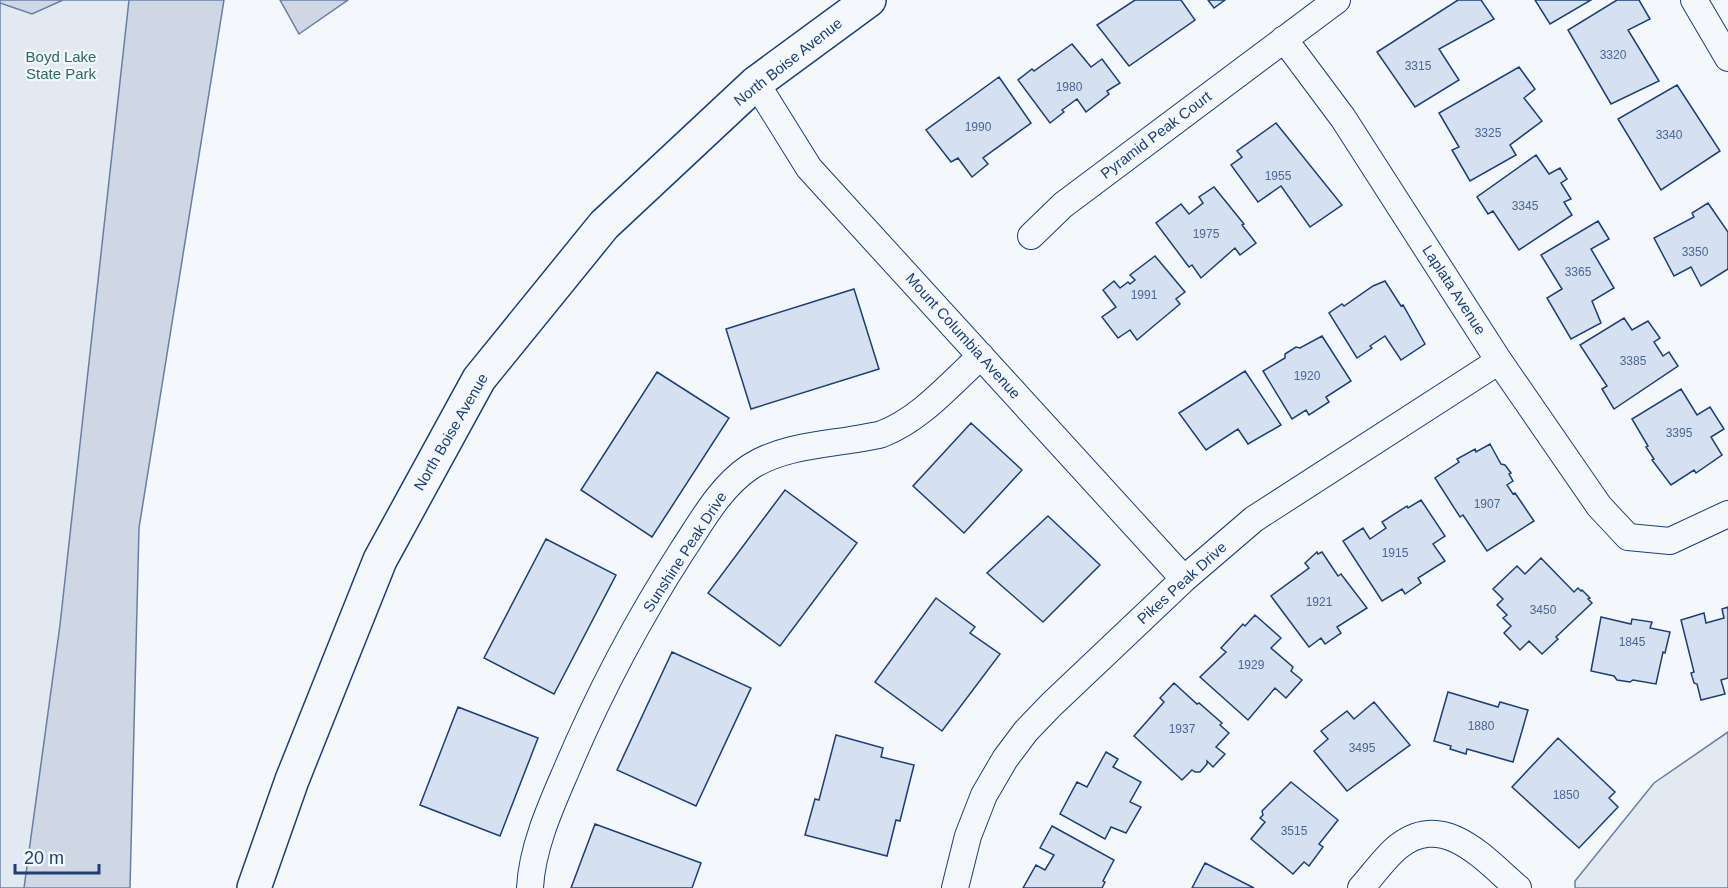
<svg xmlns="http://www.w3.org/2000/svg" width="1728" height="888" font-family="Helvetica,sans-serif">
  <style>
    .green { fill: #e3e9f0; stroke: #687fa3; stroke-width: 1.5 }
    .water { fill: #cfd7e4; stroke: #687fa3; stroke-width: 1.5 }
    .building { fill: #d5e0f0; stroke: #1d3f73; stroke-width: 1.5 }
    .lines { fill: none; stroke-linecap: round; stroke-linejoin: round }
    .street-casing { stroke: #1d3f73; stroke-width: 28 }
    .secondary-casing { stroke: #1d3f73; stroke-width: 36 }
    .street { stroke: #f4f7fb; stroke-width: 26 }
    .secondary { stroke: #f4f7fb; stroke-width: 33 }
    .labels { text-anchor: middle; stroke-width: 4.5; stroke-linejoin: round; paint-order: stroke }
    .number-label { font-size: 12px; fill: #4b6792 }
    .park-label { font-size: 15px; fill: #2c6c60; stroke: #f4f7fb }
    .street-label { font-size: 15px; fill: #1d3f73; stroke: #f4f7fb }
  </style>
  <rect width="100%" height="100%" fill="#f4f7fb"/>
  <path class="green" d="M0 0H130L39 888H0Z
    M1728 732V888H1575V881L1654 783Z"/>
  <path class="water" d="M0 0H63L32 14 0 3Z
    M129 0H224L139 528 130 888H24L60 625Z
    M280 0H348L299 34Z"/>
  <path class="building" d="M1135 0H1181L1195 20 1129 66 1097 25Z
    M1208 0H1225L1214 8Z
    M1458 0H1481L1494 19 1439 49 1459 80 1415 107 1377 52Z
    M1535 0H1591L1550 24Z
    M1617 0H1639L1650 19 1628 30 1659 81 1611 104 1568 30Z
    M1072 44 1091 67 1102 59 1120 83 1107 91 1109 94 1086 112 1077 99 1062 110 1064 112 1050 123 1018 80 1032 69 1034 71Z
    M1519 67 1535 89 1524 98 1542 121 1510 145 1516 155 1470 181 1452 150 1459 147 1439 113Z
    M999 77 1031 123 983 158 988 164 972 177 958 158 951 162 926 130Z
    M1677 85 1720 151 1661 190 1618 119Z
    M1276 123 1342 205 1310 227 1281 186 1258 202 1231 165 1242 157 1237 151Z
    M1536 155 1549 174 1560 168 1567 179 1561 183 1571 199 1564 202 1572 215 1519 250 1493 211 1488 214 1477 197Z
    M1214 187 1244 224 1242 225 1256 243 1240 255 1235 248 1201 278 1192 265 1189 267 1156 223 1181 204 1189 214 1203 203 1199 197Z
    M1708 203 1728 232V269L1701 286 1691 267 1674 276 1654 238 1694 217 1692 213Z
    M1598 221 1609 239 1591 249 1614 288 1592 301 1601 323 1571 339 1547 298 1562 289 1541 255Z
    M1155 256 1185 292 1176 299 1180 304 1137 340 1130 330 1118 338 1102 317 1116 307 1103 290 1114 281 1120 288 1128 282 1130 284 1135 280 1130 275Z
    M1385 281 1401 306 1403 305 1425 344 1401 360 1385 336 1370 346 1372 348 1357 358 1329 313 1342 304 1344 306 1373 286Z
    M854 289 879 369 751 409 726 329Z
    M1624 318 1632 330 1648 321 1660 338 1654 342 1663 356 1669 352 1678 366 1614 409 1602 389 1607 386 1580 345Z
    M1322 336 1351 381 1326 397 1329 402 1309 415 1306 410 1292 419 1263 371 1285 358V354L1296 347 1300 348Z
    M1245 371 1281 425 1248 444 1238 429 1206 450 1179 413Z
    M657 372 729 418 652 537 581 490Z
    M1681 389 1697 415 1710 407 1724 429 1711 437 1722 455 1696 473 1694 470 1671 485 1652 460 1654 459 1646 447 1648 446 1632 419Z
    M971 423 1022 470 964 533 913 486Z
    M1490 444 1501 464 1505 465 1511 473 1509 474 1513 481 1507 485 1513 494 1515 493 1534 521 1487 551 1463 515 1460 517 1435 478 1459 462 1457 459 1475 449 1476 452Z
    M785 490 857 543 780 646 708 593Z
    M1421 500 1445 536 1433 544 1445 561 1418 578 1421 583 1405 594 1402 589 1382 601 1343 541 1363 528 1370 539 1386 528 1382 522 1407 506 1408 508Z
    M1048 516 1100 565 1043 622 987 573Z
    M546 539 616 575 554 694 484 658Z
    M1317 552 1318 554 1322 552 1338 576 1341 574 1367 608 1337 627 1341 633 1325 644 1321 638 1309 647 1271 596 1309 568 1305 563Z
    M1541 558 1574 592 1578 588 1581 591 1582 590 1590 598 1588 599 1592 603 1556 637 1558 639 1542 654 1529 641 1520 650 1504 633 1511 626 1503 618 1507 615 1497 605 1503 599 1493 589 1517 566 1525 574Z
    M936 598 975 627 970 633 1000 654 942 731 875 682Z
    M1728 607V678L1721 680 1725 694 1701 700 1697 684 1694 683 1691 673 1694 672 1681 620 1704 613 1706 623 1724 618 1722 609Z
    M1255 615 1281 638 1271 648 1293 667 1291 671 1302 680 1286 698 1275 688 1248 720 1200 677 1226 652 1221 648 1243 624 1245 626Z
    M1601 617 1631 624 1632 619 1652 622 1650 628 1670 632 1665 653 1663 652 1656 684 1633 680 1630 682 1617 680 1614 676 1591 671Z
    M672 652 751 688 696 806 617 770Z
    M1174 683 1197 704 1199 703 1222 723 1220 725 1229 733 1216 747 1225 754 1213 767 1207 761V764L1200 772H1195L1192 770 1182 780 1134 736 1164 702 1160 698Z
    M1448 692 1498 707 1500 702 1528 710 1513 762 1467 749 1466 754 1450 749 1451 746 1434 741Z
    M1374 702 1410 745 1347 791 1314 751 1328 739 1321 731 1347 711 1354 719Z
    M458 707 538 738 500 836 420 805Z
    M836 735 883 748 881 757 914 765 900 821 896 820 887 856 805 835 815 799 819 800Z
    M1558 738 1615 792 1609 798 1618 807 1579 848 1512 787Z
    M1106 752 1118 759 1113 767 1141 782 1130 802 1141 807 1126 833 1111 827 1105 839 1060 814 1077 782 1087 787Z
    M1291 782 1338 820 1319 844 1323 847 1309 866 1304 862 1293 874 1251 839 1265 822 1260 818 1263 815 1262 811Z
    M595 824 701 863 692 888H571Z
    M1052 826 1114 860 1103 881 1105 882 1102 888H1023L1036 865 1045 870 1054 855 1040 848Z
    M1205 863 1254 888H1192Z"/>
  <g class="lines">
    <defs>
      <path id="street" d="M1694 0 1728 58
        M1284 39 1343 118 1499 361 1599 506 1628 537 1670 541 1728 514
        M756 83 809 168 1184 579
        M1031 236 1063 205 1337 0
        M530 888C532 848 550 808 566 771 598 695 637 621 682 551 702 521 720 487 750 467 779 448 818 445 850 440 861 438 872 437 882 434 921 419 951 383 981 356
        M955 888 968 836 984 795 1005 759 1026 731 1051 705 1184 579 1254 519 1499 361
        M1361 888C1373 875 1385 857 1399 846 1445 811 1484 859 1518 888"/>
      <path id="secondary" d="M254 888 292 780 380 560 479 379 604 225 756 83 869 0"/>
    </defs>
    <use href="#street" class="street-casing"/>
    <use href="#secondary" class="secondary-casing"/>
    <use href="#street" class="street"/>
    <use href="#secondary" class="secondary"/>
  </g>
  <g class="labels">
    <g class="number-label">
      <text x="1613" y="59">3320</text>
      <text x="1418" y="70">3315</text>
      <text x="1069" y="91">1980</text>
      <text x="978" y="131">1990</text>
      <text x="1488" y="137">3325</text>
      <text x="1669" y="139">3340</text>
      <text x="1278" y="180">1955</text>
      <text x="1525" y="210">3345</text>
      <text x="1206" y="238">1975</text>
      <text x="1695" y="256">3350</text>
      <text x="1578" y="276">3365</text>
      <text x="1144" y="299">1991</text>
      <text x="1633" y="365">3385</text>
      <text x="1307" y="380">1920</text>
      <text x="1679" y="437">3395</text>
      <text x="1487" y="508">1907</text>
      <text x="1395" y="557">1915</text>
      <text x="1319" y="606">1921</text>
      <text x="1543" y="614">3450</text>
      <text x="1632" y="646">1845</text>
      <text x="1251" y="669">1929</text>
      <text x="1481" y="730">1880</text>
      <text x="1182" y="733">1937</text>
      <text x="1362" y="752">3495</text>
      <text x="1566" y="799">1850</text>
      <text x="1294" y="835">3515</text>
    </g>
    <g class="park-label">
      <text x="61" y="62">Boyd Lake<tspan x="61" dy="17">State Park</tspan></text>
    </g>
    <g class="street-label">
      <text transform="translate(788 62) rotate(-38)" y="5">North Boise Avenue</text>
      <text transform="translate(1156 135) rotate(-37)" y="5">Pyramid Peak Court</text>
      <text transform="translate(1454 290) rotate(57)" y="5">Laplata Avenue</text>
      <text transform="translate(963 336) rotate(48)" y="5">Mount Columbia Avenue</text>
      <text transform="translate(451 432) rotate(-60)" y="5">North Boise Avenue</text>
      <text transform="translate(685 552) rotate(-57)" y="5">Sunshine Peak Drive</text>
      <text transform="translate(1182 583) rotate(-42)" y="5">Pikes Peak Drive</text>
    </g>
  </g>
  <path d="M15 864v9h84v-9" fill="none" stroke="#1d3f73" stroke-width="3"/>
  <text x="24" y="864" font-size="18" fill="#1d3f73" stroke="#f4f7fb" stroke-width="4.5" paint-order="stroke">20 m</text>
</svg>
